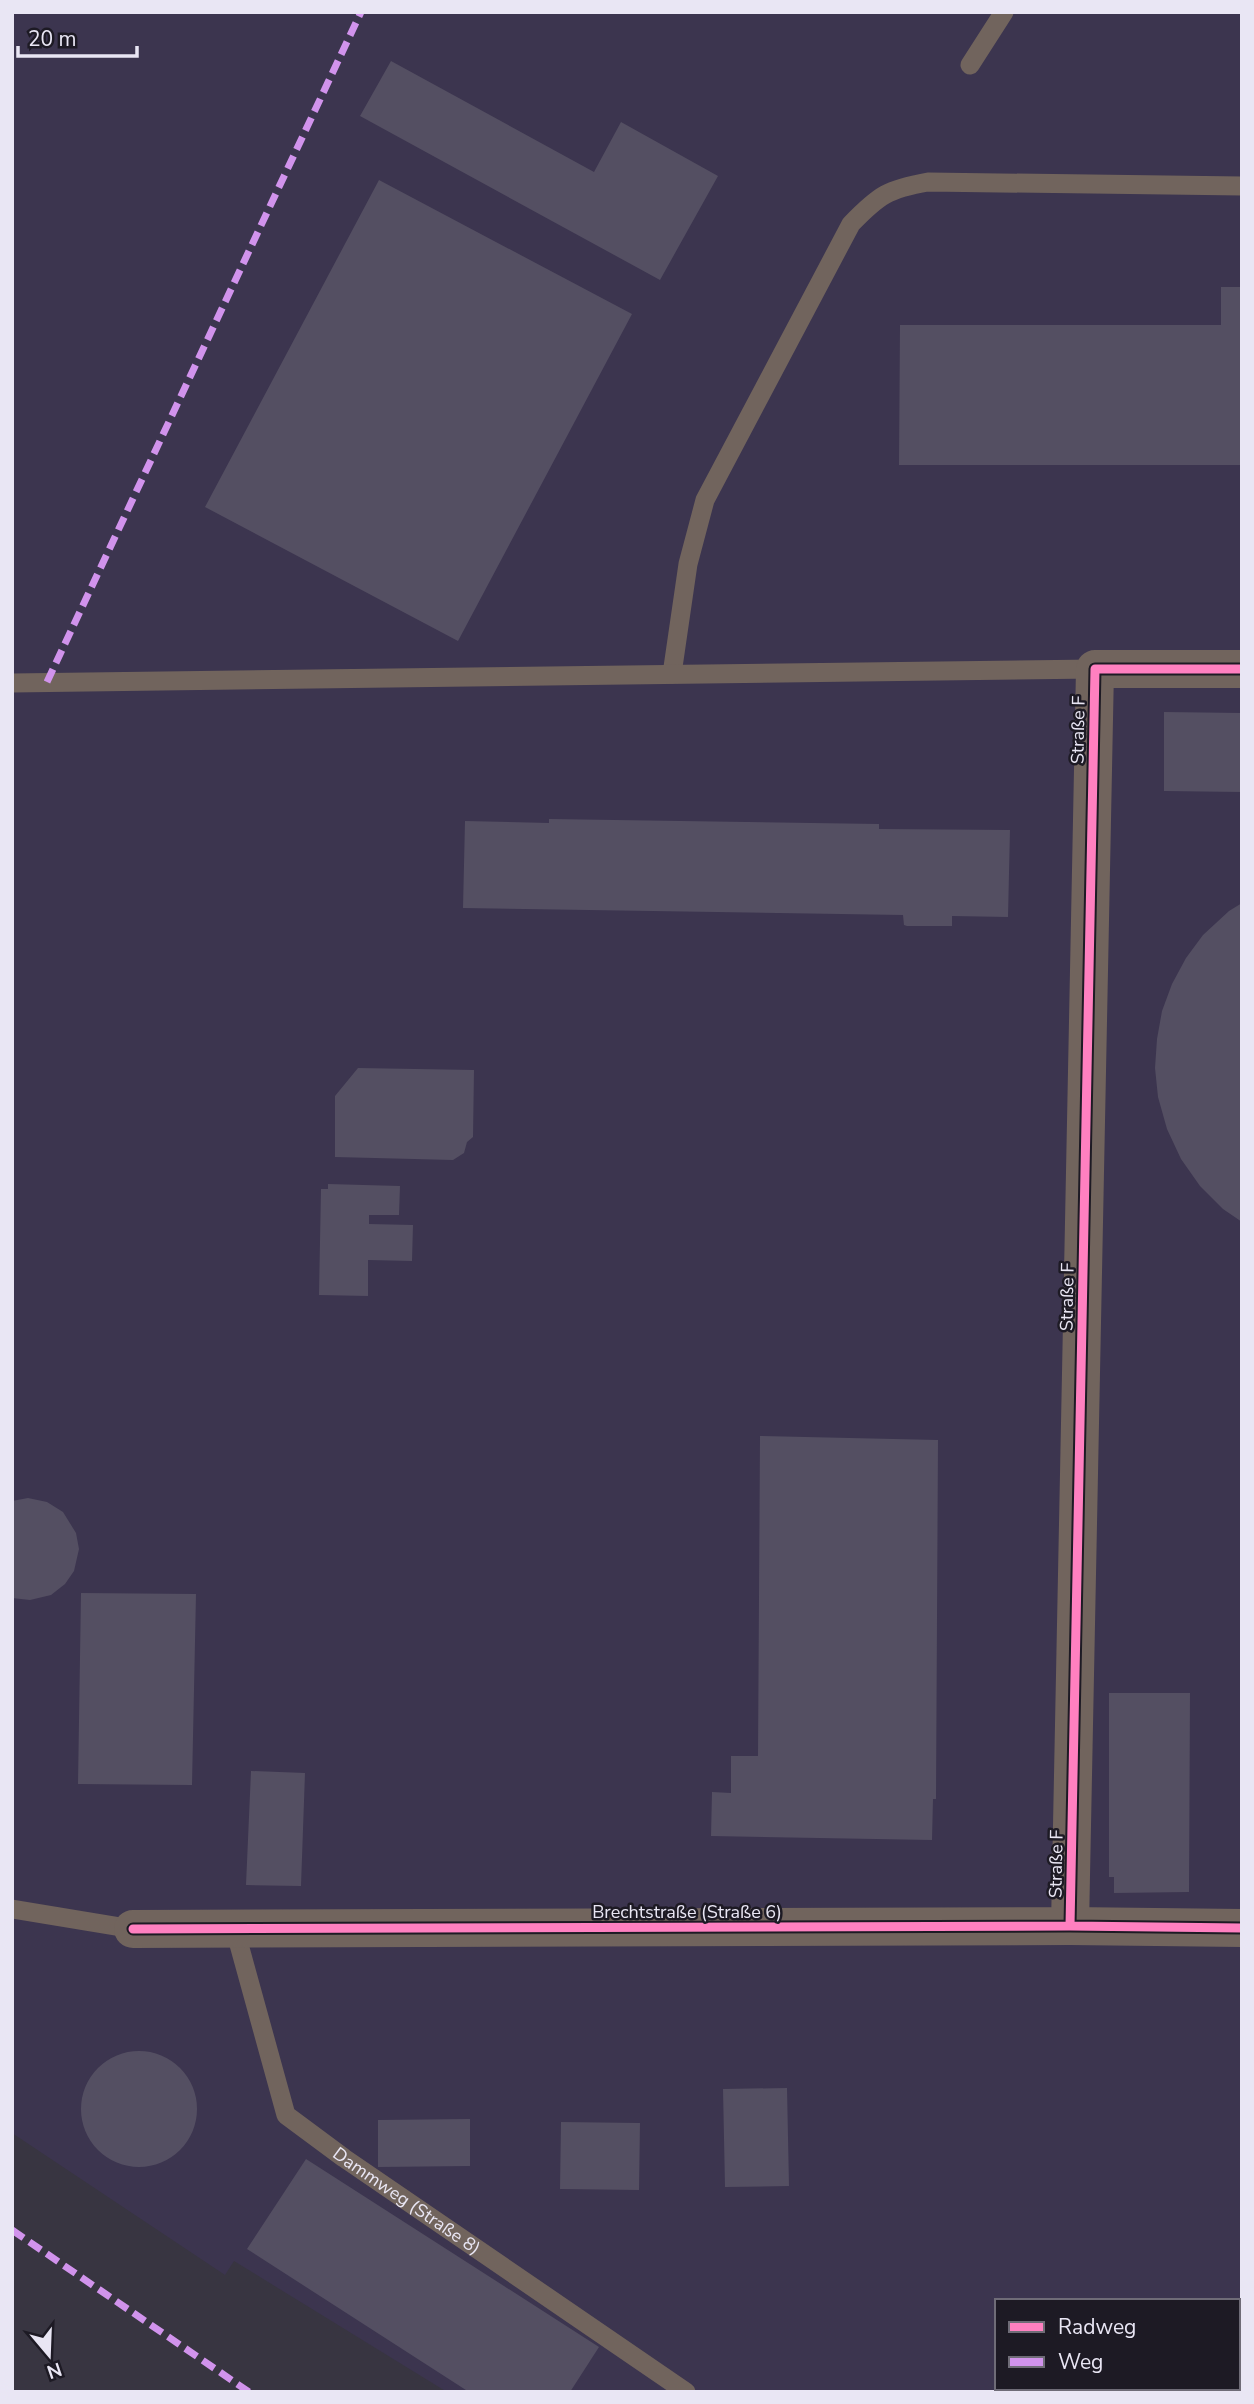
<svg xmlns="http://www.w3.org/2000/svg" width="1254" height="2404" font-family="'Nunito Sans',sans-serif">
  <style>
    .built { fill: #3c354f; fill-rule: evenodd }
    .building { fill: #544f62 }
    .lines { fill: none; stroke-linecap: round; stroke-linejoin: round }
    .lane { stroke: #71645d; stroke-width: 19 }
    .street { stroke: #71645d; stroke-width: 38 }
    .quiet { stroke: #d193ec; stroke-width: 7; stroke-dasharray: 14 7; stroke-linecap: butt }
    .cycleway-casing { stroke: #1d1a24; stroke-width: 13 }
    .cycleway { stroke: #ff80c0; stroke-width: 9 }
    .labels { text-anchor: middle; stroke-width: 5; stroke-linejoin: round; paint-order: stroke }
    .street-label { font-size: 18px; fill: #e9e6f4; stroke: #1d1a24 }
  </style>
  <rect width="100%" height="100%" fill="#383541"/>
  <path class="built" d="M12 12H1242V2392H447L234 2261 225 2275 12 2133ZM997 2301H1238V2388H997Z"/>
  <path class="building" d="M391 61 594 172 621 122 718 176 660 280 360 116Z
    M379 180 632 314 458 641 205 507Z
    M1221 287H1242V465H899L900 325H1221Z
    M1164 712 1242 713V792L1164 791Z
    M549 819 879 824V829L1010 830 1008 917 952 916V926H907L904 925 903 915 463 908 465 821 549 823Z
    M1242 903V1222L1223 1209 1200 1186 1181 1159 1167 1129 1158 1097 1155 1068 1157 1039 1162 1011 1172 984 1186 958 1203 935 1229 911Z
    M358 1068 474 1070 473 1137 467 1142 464 1153 453 1160 335 1157V1096Z
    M328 1184 400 1186 399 1215H369V1224L413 1225 412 1261 368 1260V1296L319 1295 321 1189H328Z
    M760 1436 938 1440 936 1799H933L932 1840 711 1836 712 1792 731 1793V1756H758Z
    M28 1498 47 1502 63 1512 76 1533 79 1549 74 1571 65 1584 51 1595 30 1600 12 1598V1501Z
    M81 1593 196 1594 192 1785 78 1784Z
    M1109 1693H1190L1189 1892 1114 1893V1877H1109Z
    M251 1771 305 1773 301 1886 246 1885Z
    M81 2109a58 58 0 1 1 116 0a58 58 0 1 1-116 0Z
    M787 2088 789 2186 725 2187 723 2089Z
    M470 2119V2166L378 2167V2120Z
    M561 2122 640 2123 639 2190 560 2189Z
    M306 2159 599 2347 570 2392H469L247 2249Z"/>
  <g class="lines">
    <g class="lane">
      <path d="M970 65 1004 12"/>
      <path d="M672 674 688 564 705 500 851 224C879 195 888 189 928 182L1242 186"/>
      <path d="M12 683 1095 669"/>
      <path d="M12 1909 133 1929"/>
      <path id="s1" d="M235 1930 286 2115 344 2158 686 2392"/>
    </g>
    <path class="street" d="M1070 1926 1095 669H1242
      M133 1929 1070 1926 1242 1928"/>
    <path class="quiet" d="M47 682 361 12
      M12 2230 249 2392"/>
    <defs>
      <path id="cycleway" d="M1070 1926 1095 669H1242
        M133 1929 1070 1926 1242 1928"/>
    </defs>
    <use href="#cycleway" class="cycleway-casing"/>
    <use href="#cycleway" class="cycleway"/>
  </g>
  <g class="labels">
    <g class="street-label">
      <text transform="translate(1078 730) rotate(-89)" y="6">Straße F</text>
      <text transform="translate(1067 1297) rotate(-89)" y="6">Straße F</text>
      <text transform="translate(1056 1864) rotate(-89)" y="6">Straße F</text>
      <text x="687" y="1918">Brechtstraße (Straße 6)</text>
      <text dy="6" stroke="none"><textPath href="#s1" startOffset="340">Dammweg (Straße 8)</textPath></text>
    </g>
  </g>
  <rect width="1254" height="2404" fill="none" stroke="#e9e6f4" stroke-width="28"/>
  <rect x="995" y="2299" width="245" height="91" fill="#1d1a24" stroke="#6f6c77" stroke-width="2"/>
  <rect x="1009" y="2322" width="35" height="10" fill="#ff80c0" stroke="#6f6c77" stroke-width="2"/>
  <text x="1058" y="2334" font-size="21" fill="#e9e6f4">Radweg</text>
  <rect x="1009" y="2357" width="35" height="10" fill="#d193ec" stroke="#6f6c77" stroke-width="2"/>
  <text x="1058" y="2369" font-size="21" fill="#e9e6f4">Weg</text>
  <g transform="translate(49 2355) rotate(161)" stroke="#1d1a24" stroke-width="5" paint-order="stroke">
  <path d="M0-5L12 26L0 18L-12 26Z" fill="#e9e6f4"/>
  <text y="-10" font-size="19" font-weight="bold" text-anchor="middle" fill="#e9e6f4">N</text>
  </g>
  <path d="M18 46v10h119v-10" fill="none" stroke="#e9e6f4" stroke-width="3.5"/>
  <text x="28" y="46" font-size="21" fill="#e9e6f4" stroke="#1d1a24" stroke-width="5" paint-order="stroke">20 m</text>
</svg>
